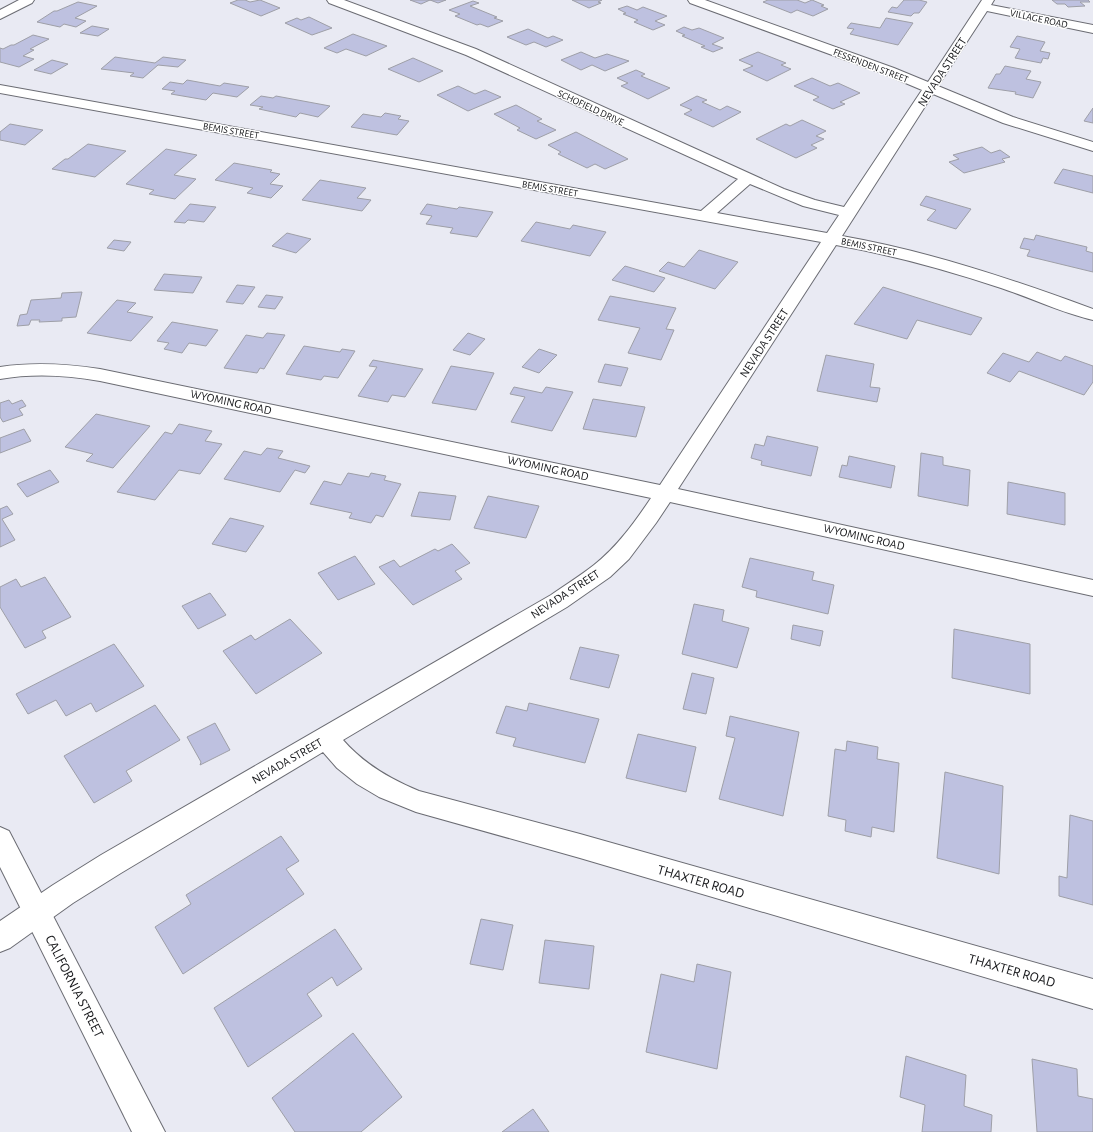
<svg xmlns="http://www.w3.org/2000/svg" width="1093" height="1132" font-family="'Alegreya Sans',sans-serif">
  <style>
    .building { fill: #bec1e0; stroke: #9e9fa7 }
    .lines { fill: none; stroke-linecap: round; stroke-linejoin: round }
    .minor-casing { stroke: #6b6c73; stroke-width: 2 }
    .tertiary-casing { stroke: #6b6c73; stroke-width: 2 }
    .minor { fill: #fff; fill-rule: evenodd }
    .tertiary { fill: #fff; fill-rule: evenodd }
    .labels { text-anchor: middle; stroke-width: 3; stroke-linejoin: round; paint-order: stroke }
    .far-street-label { font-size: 10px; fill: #18191c; stroke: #fff }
    .street-label { font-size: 12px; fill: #18191c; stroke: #fff }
    .near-street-label { font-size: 14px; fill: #18191c; stroke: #fff }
  </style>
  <rect width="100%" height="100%" fill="#e9eaf3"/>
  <path class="building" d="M238 0H245L250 2 260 0 280 8 261 16 230 3Z
    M410 0H446L438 3 430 0 421 4Z
    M572 0H602L598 2 601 3 589 8Z
    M768 0H797L805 3 812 0 824 5 821 6 828 9 813 16 797 10 791 13 763 2Z
    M904 0H919L927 2 919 13H914L911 16 888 12 892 7 897 8Z
    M1052 0H1088L1090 2H1080L1085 6 1068 7 1065 4H1057Z
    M473 1 479 3 470 6 497 17 494 18 503 21 488 27 480 24 477 25 455 16 460 14 449 10Z
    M78 2 97 6 75 18 86 21 76 27 64 24 60 27 37 22 54 11H57Z
    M627 6 637 10 643 7 667 16 655 21 665 25 653 30 634 22 638 20 623 14 626 13 618 9Z
    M309 17 332 28 312 35 285 23 297 18 301 20Z
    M886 18 913 23 898 45 850 34 854 29 847 28 851 23 880 28Z
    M92 26 109 29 98 36 80 33Z
    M684 27 692 30 699 28 724 38 712 44 723 48 713 52 701 47 705 46 682 36 685 35 676 31Z
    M528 29 548 38 553 36 563 40 546 47 534 42 526 45 507 37Z
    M353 34 387 46 366 56 346 49 337 53 324 48Z
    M33 35 49 39 30 49 34 50 23 56 34 59 19 67 0 62V48L3 49 11 45H14Z
    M1017 36 1045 42 1040 51 1050 53 1048 59 1043 58 1041 63 1015 58 1020 49 1010 47Z
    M581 52 595 58 607 54 629 61 605 71 592 65 581 70 561 60Z
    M758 52 786 63 781 65 791 69 767 81 743 70 753 66 739 60Z
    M115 57 155 63 163 57 186 60 178 67 158 65 143 78 130 76 134 73 101 69Z
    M413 58 443 71 419 82 388 69Z
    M52 60 68 64 51 74 34 70Z
    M1005 66 1031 71 1026 79 1041 82 1033 98 1015 94 1016 92 988 88 996 74H1000Z
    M636 70 645 74 641 76 670 88 648 99 621 86 628 83 617 78Z
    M812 78 830 86 838 83 860 93 840 102 845 104 833 109 813 100 819 97 794 86Z
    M187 80 220 86 224 83 249 87 237 97 213 93 206 100 171 94 175 91 162 89 170 82 183 84Z
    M458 86 475 94 485 90 501 97 468 111 437 95Z
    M261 96 273 98 276 96 330 106 318 117 300 113 296 117 259 109 263 107 250 105Z
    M697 96 707 100 702 102 720 110 727 106 741 112 713 127 684 114 692 110 680 105Z
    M516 105 542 119 537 121 556 130 536 139 517 130 520 128 494 114Z
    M1093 108V123L1084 121Z
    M385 113 401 116 398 119 409 121 397 135 351 127 363 114 381 117Z
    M802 120 826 131 816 136 824 139 811 145 817 148 796 158 756 139 786 124 790 126Z
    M10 124 43 130 25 145 0 140V132Z
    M576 132 628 159 605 169 595 164 587 168 558 154 561 152 548 145Z
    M88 144 126 151 95 177 52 169 65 159H68Z
    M982 147 991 153 1000 150 1010 157 1002 159 1005 162 964 173 949 162 959 159 953 155Z
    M166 149 197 155 174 175 196 179 175 199 149 194 154 190 126 184Z
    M234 163 272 170 270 172 280 174 270 184 283 186 271 198 247 193 253 188 215 180Z
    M1063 169 1093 176V193L1054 183Z
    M320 180 366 188 357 198 371 200 362 211 302 200Z
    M926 196 971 209 956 229 927 220 936 210 920 205Z
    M190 204 216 207 204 222 188 220 185 223 174 222Z
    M427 204 457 209 459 207 493 212 477 237 450 233 453 228 426 224 432 216 420 214Z
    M536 222 570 229 573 225 606 232 590 256 521 241Z
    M287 233 311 239 296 253 272 246Z
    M1036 235 1087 247 1086 251 1093 253V272L1027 256 1030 250 1020 248 1024 238 1034 240Z
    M114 240 131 242 124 251 107 248Z
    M699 250 738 262 715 289 659 271 668 262 684 267Z
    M625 266 665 278 654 292 612 280Z
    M164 274 202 277 193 293 154 290Z
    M237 285 255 287 243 304 226 302Z
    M883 287 982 318 971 335 917 320 907 339 854 324Z
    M82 292 76 317 62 318V321L39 322 40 320H31L29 325 17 326 20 315 27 314 31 300 61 298 62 293Z
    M266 295 283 297 275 309 258 307Z
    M610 296 676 308 666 329 674 330 661 360 628 353 640 328 598 320Z
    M117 300 136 303 127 312 153 317 131 341 87 333Z
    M172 322 218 330 206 346 189 343 182 353 164 349 169 343 157 341Z
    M267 333 285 335 264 369 260 368 257 373 224 368 246 335 263 338Z
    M468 333 485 339 470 355 453 350Z
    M304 346 340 352 342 349 355 351 338 378 324 376 321 380 286 374Z
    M539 349 557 355 539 373 522 367Z
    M1037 352 1061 361 1065 356 1093 366V382L1084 395 1019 371 1010 382 987 373 1003 353 1029 362Z
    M826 355 874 364 870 387 880 388 877 402 817 391Z
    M373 360 423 369 405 397 392 395 388 402 358 396 377 367 369 366Z
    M605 364 628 368 621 386 598 382Z
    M451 366 494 373 476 410 432 403Z
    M514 387 542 393 546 387 573 392 552 431 511 422 525 397 510 394Z
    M593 399 645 407 636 437 583 429Z
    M9 400 12 404 22 400 26 406 19 409 23 415 3 422 0 417V403Z
    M96 414 150 426 113 468 86 461 93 454 65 447Z
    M179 424 212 431 205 441 222 444 200 474 179 470 155 500 117 492 165 432 172 434Z
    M24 429 31 441 0 453V438Z
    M767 436 818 447 811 476 761 465 762 461 751 458 755 444 764 446Z
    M267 448 283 451 278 458 310 466 305 473 295 470 280 492 224 479 244 451 261 455Z
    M921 453 943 457V465L970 470 968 506 918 496Z
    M849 456 895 466 891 488 839 477 842 465 847 466Z
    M50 470 59 482 27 497 17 484Z
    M348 473 369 477 371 473 386 476 384 480 401 484 383 517 376 515 371 523 349 518 352 513 310 504 324 481 341 485Z
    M1008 482 1065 493V525L1007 514Z
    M419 492 456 496 450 520 411 516Z
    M488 496 539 506 526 538 474 528Z
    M7 506 13 514 2 519 15 540 0 547V509Z
    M230 518 264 526 246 552 212 544Z
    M452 544 470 563 455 571 462 579 413 605 379 567 394 560 400 567 435 549 438 551Z
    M355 556 375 584 338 600 318 573Z
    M750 558 814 572 812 580 834 585 828 614 756 597 757 591 742 587Z
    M45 577 71 617 42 631 46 638 25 648 0 607V587L16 579 21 587Z
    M210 593 226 615 198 629 182 606Z
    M694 604 724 610 722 621 749 628 737 668 682 654Z
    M290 619 322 653 256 694 223 651 251 635 255 640Z
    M793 625 823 631 820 646 791 639Z
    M954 629 1030 644V694L952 678Z
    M114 644 144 686 96 712 91 703 66 716 56 700 28 714 16 694Z
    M580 647 619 655 609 688 570 679Z
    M692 673 714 678 706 714 683 709Z
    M529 703 599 719 585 763 513 746 516 738 496 733 506 706 527 711Z
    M155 705 180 740 126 771 132 781 94 803 64 756Z
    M730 716 799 732 783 816 719 799 735 738 726 736Z
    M215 723 230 750 200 765 201 762 187 737Z
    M638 734 696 747 686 792 626 778Z
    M847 741 878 747 877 759 899 763 894 832 872 827 871 837 845 831 846 820 828 816 835 749 846 751Z
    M945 772 1003 786 999 874 937 858Z
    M1070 815 1093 821V905L1059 896V876L1067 878Z
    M281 836 299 861 286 869 304 894 183 974 155 927 191 904 186 895Z
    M481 919 513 925 503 970 470 964Z
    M335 929 362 969 337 986 332 977 307 994 322 1016 248 1067 214 1008Z
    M545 940 594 946 589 989 539 983Z
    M697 964 731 972 717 1069 646 1052 661 974 694 982Z
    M353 1033 402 1097 361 1132H295L272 1098Z
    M906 1056 966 1075 964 1106 992 1115 991 1132H922L925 1105 900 1097Z
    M1032 1059 1077 1069 1078 1096 1093 1099V1132H1037Z
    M533 1109 549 1132H502Z"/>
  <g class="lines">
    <defs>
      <path id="minor" d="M19 0H34L32 3 0 19V10Z
        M327 0H344L476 49 784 189 815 200 844 207 922 90 884 74 690 3 688 0H705L894 68 928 82 982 0H994L991 5 1093 25V33L987 11 938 86 1013 117 1093 142V151L1003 123 933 94 842 236C928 251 1011 279 1093 309V320C1062 313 1031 298 1001 288 947 270 892 255 836 245L678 489 1093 580V596L670 502 656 523 629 559 610 577 567 607 343 740C364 764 390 779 419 791L580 834 1093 979V1009L580 858 416 812 379 797 357 784 337 768 323 752 121 873 73 903 10 948 0 952V921L53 885 101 855 551 595C565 585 580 576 594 565 617 547 635 522 651 498L100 381C66 375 34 373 0 379V367C34 362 66 364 100 369L660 485 821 242 0 93V85L701 211 738 179 466 55 329 3ZM750 184 803 206 839 215 827 233 717 213Z"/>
      <path id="tertiary" d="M0 827 9 831 165 1132H132L0 867Z"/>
    </defs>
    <use href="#minor" class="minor-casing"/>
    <use href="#tertiary" class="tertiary-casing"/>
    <use href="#minor" class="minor"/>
    <use href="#tertiary" class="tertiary"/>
  </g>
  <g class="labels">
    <g class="far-street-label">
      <text transform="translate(1039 18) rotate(12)" y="4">VILLAGE ROAD</text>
      <text transform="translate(871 65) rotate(21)" y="4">FESSENDEN STREET</text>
      <text transform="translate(591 107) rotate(25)" y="4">SCHOFIELD DRIVE</text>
      <text transform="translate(231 130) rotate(10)" y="4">BEMIS STREET</text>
      <text transform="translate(550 188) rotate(10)" y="4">BEMIS STREET</text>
      <text transform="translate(869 246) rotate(12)" y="4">BEMIS STREET</text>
    </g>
    <g class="street-label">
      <text transform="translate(942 72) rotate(-57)" y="4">NEVADA STREET</text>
      <text transform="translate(764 343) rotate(-57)" y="4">NEVADA STREET</text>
      <text transform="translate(231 402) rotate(12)" y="4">WYOMING ROAD</text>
      <text transform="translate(548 468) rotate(12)" y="4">WYOMING ROAD</text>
      <text transform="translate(864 537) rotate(13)" y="4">WYOMING ROAD</text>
      <text transform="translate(565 594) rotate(-33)" y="4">NEVADA STREET</text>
      <text transform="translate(287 761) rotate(-30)" y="4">NEVADA STREET</text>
    </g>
    <g class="near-street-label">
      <text transform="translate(701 881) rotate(16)" y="5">THAXTER ROAD</text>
      <text transform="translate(1012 970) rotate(16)" y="5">THAXTER ROAD</text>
      <text transform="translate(75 986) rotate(63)" y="5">CALIFORNIA STREET</text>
    </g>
  </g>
</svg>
